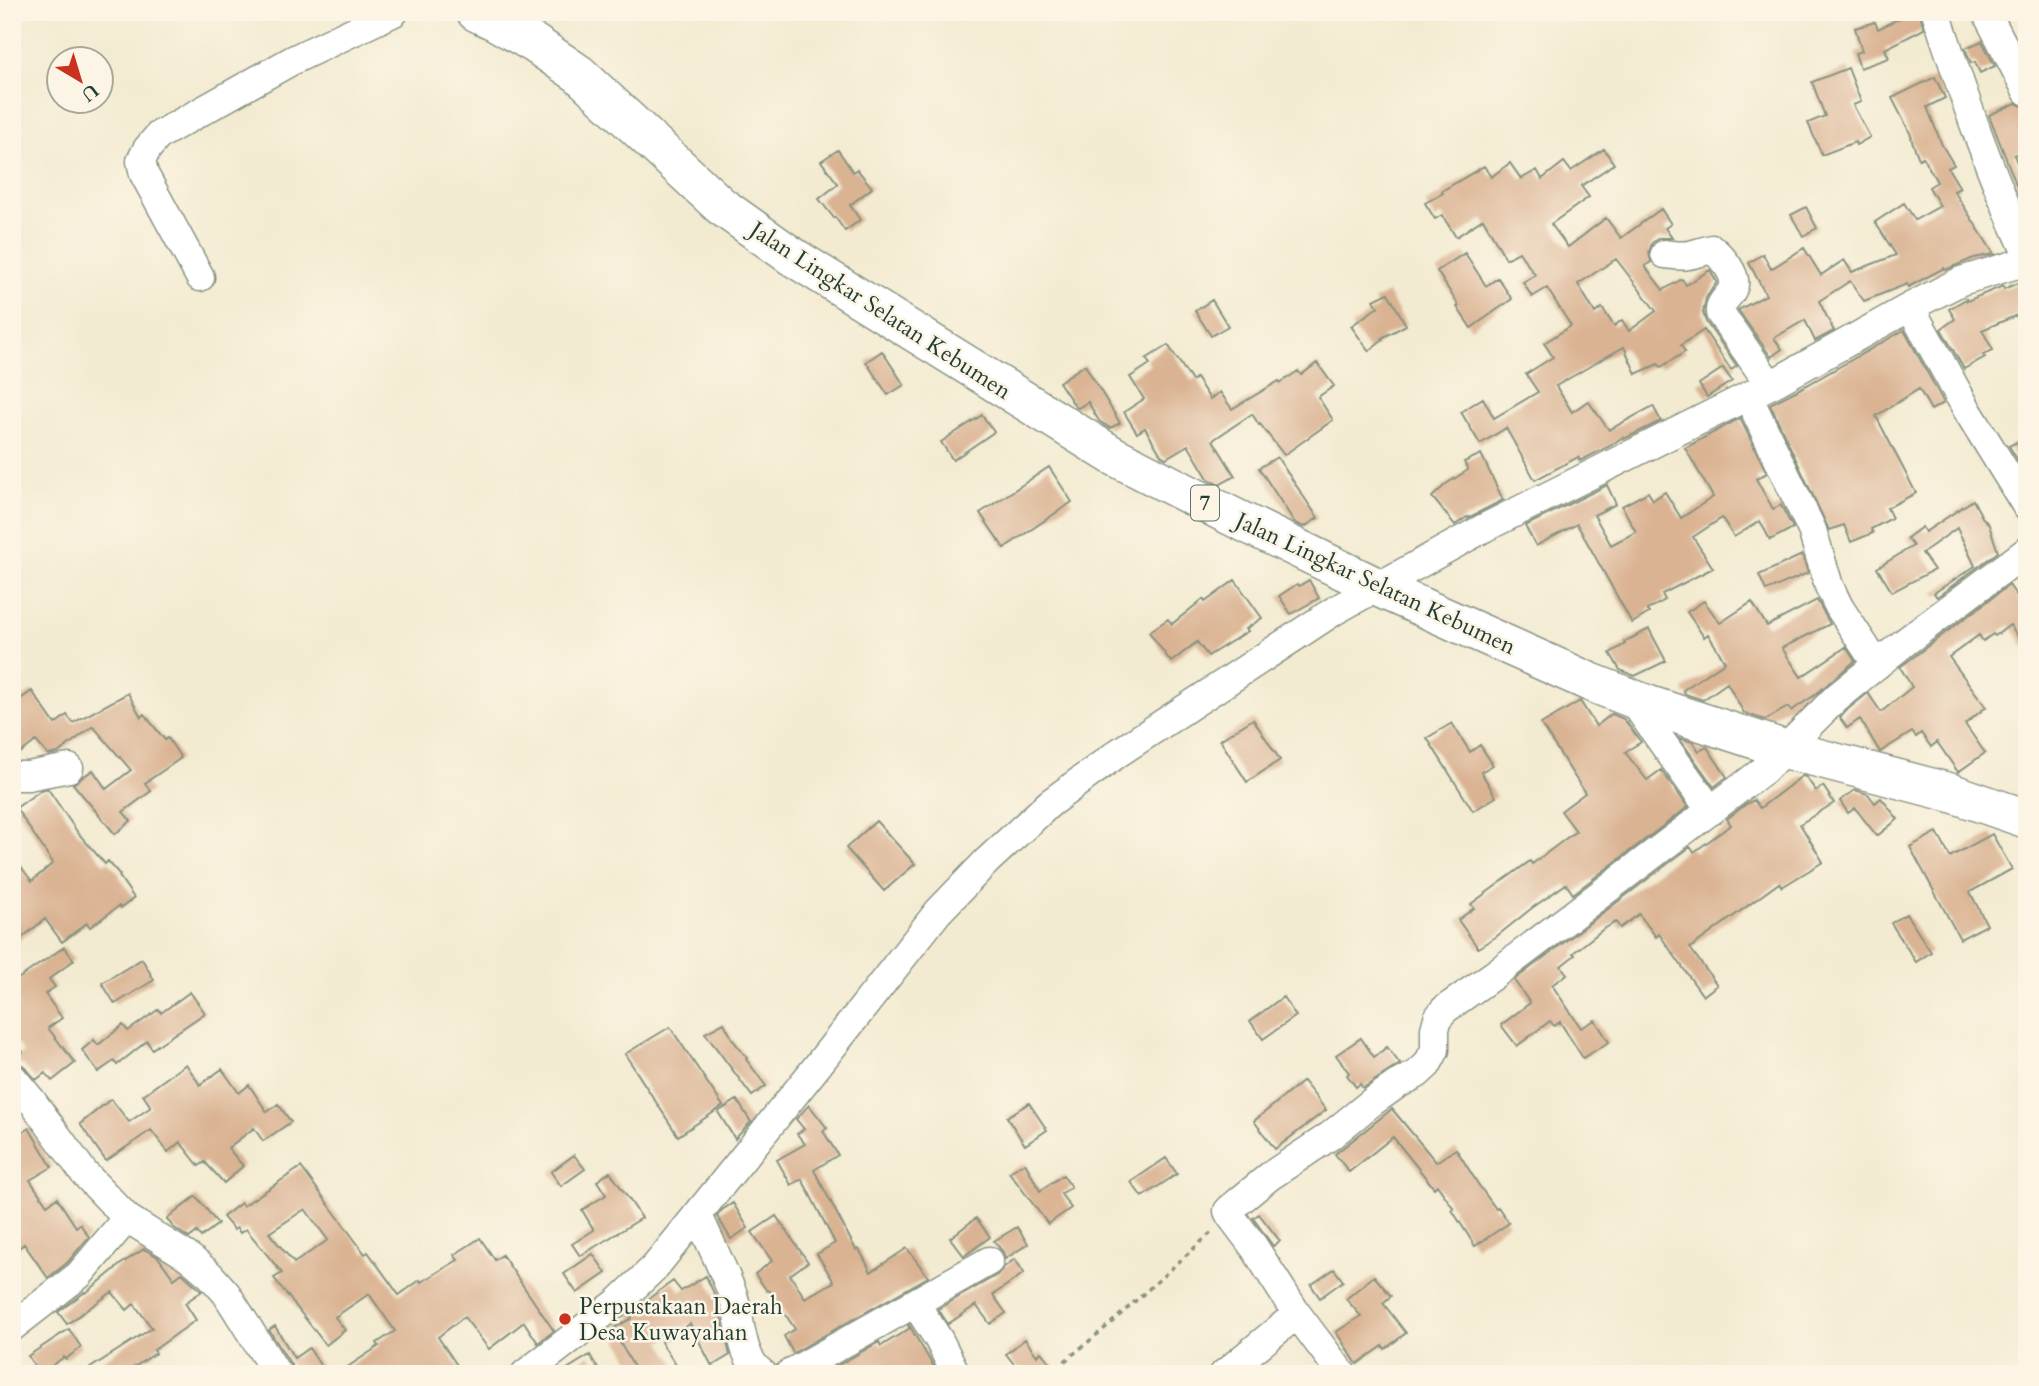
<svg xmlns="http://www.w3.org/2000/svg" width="2039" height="1386" font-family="Cardo,serif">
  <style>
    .building { fill: #dab393; fill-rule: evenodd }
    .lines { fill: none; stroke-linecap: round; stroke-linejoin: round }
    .minor-casing { stroke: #899482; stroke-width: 31 }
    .highway-casing { stroke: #899482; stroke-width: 41 }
    .path { stroke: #899482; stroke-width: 3.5; stroke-dasharray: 5 5; stroke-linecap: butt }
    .minor { stroke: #fff; stroke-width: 28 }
    .highway { stroke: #fff; stroke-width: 38 }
    .poi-dot { fill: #c8321e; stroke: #fcf5e5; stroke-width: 2.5 }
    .labels { text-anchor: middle; stroke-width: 5; stroke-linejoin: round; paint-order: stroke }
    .shield { fill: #fcf5e5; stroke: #617469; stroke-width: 2 }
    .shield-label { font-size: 21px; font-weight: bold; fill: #1f3d34 }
    .street-label { font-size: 23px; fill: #1f3d34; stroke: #fcf5e5 }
    .poi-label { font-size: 23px; fill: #1f3d34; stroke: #fcf5e5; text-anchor: start }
  </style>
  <rect width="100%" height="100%" fill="#fcf5e5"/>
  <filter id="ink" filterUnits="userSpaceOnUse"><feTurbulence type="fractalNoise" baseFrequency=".0143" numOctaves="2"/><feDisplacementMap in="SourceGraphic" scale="14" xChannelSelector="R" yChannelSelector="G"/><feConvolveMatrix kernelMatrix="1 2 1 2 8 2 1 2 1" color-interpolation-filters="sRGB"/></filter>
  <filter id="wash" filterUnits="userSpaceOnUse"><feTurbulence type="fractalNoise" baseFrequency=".00686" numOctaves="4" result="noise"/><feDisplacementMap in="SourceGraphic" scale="28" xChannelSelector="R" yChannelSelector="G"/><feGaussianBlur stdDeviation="1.57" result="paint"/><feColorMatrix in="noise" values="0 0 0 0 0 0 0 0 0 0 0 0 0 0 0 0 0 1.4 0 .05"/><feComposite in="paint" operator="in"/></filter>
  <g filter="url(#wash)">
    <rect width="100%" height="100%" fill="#f3ebd1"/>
    <g id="blocks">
      <path class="building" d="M1912 12H1920L1924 29 1885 49 1889 58 1860 68 1855 53 1862 51 1855 28 1875 22 1878 29Z
        M1982 41 1995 66 1980 73 1975 62 1971 63 1965 48Z
        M1848 68 1861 102 1853 105 1870 137 1856 145 1855 142 1822 155 1808 123 1825 116 1812 82Z
        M1935 77 1945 98 1927 107 1942 145 1954 165 1948 168 1960 188 1954 191 1994 254 1974 258 1945 270 1944 268 1908 287 1907 284 1864 301 1850 281 1819 301 1834 331 1815 341 1805 320 1774 338 1782 349 1771 357 1738 310 1766 295 1749 263 1763 254 1771 269 1804 248 1821 275 1844 260 1852 272 1896 255 1875 222 1904 203 1915 220 1940 206 1929 187 1937 182 1923 157 1919 159 1911 138 1912 137 1892 98Z
        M2016 103 2027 108V148L2014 155 2027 187V212L1989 115Z
        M1604 149 1614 164 1581 186 1589 197 1551 224 1568 247 1606 218 1621 238 1661 209 1671 224 1665 228 1672 238H1659L1652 243 1649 252 1651 262 1645 266 1663 290 1682 279 1686 285 1710 270 1717 282 1706 298 1703 313 1706 322 1737 366 1731 370 1704 330 1681 345 1685 352 1661 367 1658 364 1636 374 1624 347 1599 361 1556 386 1572 412 1588 401 1609 430 1653 406 1661 421 1624 439 1623 437 1610 446 1580 461 1578 457 1535 480 1506 428 1480 444 1461 412 1483 398 1494 418 1538 392 1526 374 1553 357 1544 343 1571 326 1547 288 1532 297 1523 282 1535 275 1519 252 1506 259 1483 219 1456 237 1442 215 1435 219 1425 203 1443 193 1442 191 1484 166 1491 177 1510 163 1521 179 1537 170 1542 179 1564 162 1571 171ZM1616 259 1656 311 1629 331 1622 320 1614 326 1602 308 1595 313 1578 284Z
        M838 150 853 172 857 169 872 188 850 205 860 220 845 231 835 217 834 218 819 199 838 184 821 161Z
        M1806 207 1817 228 1803 236 1791 215Z
        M1465 253 1486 286 1498 278 1512 299 1471 328 1457 307 1459 306 1437 271Z
        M2027 279V311L1982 330 1993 350 1983 355 1985 357 1964 369 1941 329 1955 319 1949 309 1966 299 1967 301 2003 286 2004 289Z
        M1388 293 1406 325 1382 338 1383 340 1369 351 1351 326 1378 307 1374 300Z
        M1212 300 1228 326 1211 336 1195 311Z
        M1904 330 1944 403 1931 410 1919 389 1876 416 1916 493 1887 508 1892 518 1871 529 1873 533 1851 542 1844 525 1829 530 1770 404 1807 385Z
        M1168 345 1192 381 1196 378 1210 399 1220 392 1232 409 1279 381 1280 383 1298 371 1301 375 1317 363 1334 386 1318 397 1333 420 1284 455 1260 424 1259 425 1252 414 1213 440 1235 476 1219 485 1209 480 1188 445 1166 458 1161 455 1145 428 1137 433 1124 412 1144 399 1130 377 1150 364 1146 359Z
        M882 351 904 385 888 395 866 362Z
        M1085 365 1120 423 1110 428 1099 421 1088 402 1078 408 1075 406 1059 382Z
        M1723 368 1732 381 1707 397 1699 384Z
        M982 415 994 432 953 460 941 442Z
        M1740 418 1767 473 1756 479 1773 509 1781 505 1793 528 1770 540 1760 521 1734 537 1722 518 1693 537 1713 568 1662 594 1665 600 1647 610 1649 613 1632 623 1577 524 1536 546 1525 526 1607 485 1616 504 1594 515 1611 545 1636 532 1622 506 1648 492 1653 500 1665 492 1681 518 1713 497 1685 448Z
        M2027 437V475L2009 446Z
        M1481 454 1503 500 1468 518 1467 517 1455 525 1432 497 1446 484 1468 470 1464 462Z
        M1277 457 1318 518 1304 527 1295 523 1259 468Z
        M1049 467 1072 502 1004 548 980 513Z
        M1973 500 1982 517 1989 525 1998 552 1937 597 1934 593 1975 566 1957 528 1922 553 1934 570 1892 592 1877 568 1913 546 1907 538 1922 527 1925 532Z
        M1802 555 1808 573 1766 591 1759 575Z
        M1235 580 1262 618 1246 629 1248 631 1208 656 1197 642 1171 662 1149 632 1168 619 1172 624 1203 599 1205 602Z
        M1309 580 1319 598 1291 614 1279 596 1297 584 1299 586Z
        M2009 585 2021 602 2027 598V651L2010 625 1995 636 1993 634 1983 641 1979 635 1949 657 1986 707 1965 724 1985 753 1958 772 1937 742 1931 747 1921 733 1916 737 1912 732 1880 752 1860 719 1847 728 1840 718 1848 709 1868 693 1881 712 1912 687 1900 667Z
        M1817 600 1830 624 1782 648 1801 677 1846 647 1855 661 1815 695 1791 711 1788 707 1765 720 1744 713 1727 683 1703 700 1685 694 1683 690 1725 662 1708 634 1704 637 1687 612 1704 601 1720 623 1752 602 1767 626Z
        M1649 629 1666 661 1635 676 1620 670 1610 653 1625 644 1624 642Z
        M32 691 55 724 67 715 73 723 128 693 141 717 144 714 165 740 168 738 181 758 145 783 151 791 123 812 131 821 115 834 73 784 93 770 106 789 131 770 93 726 58 753 48 755 36 741 12 759V705Z
        M1580 701 1596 726 1612 714 1624 719 1641 742 1625 752 1647 780 1661 770 1688 807 1573 894 1566 884 1532 908 1497 936 1478 948 1458 920 1474 908 1471 904 1530 861 1532 864 1576 831 1561 811 1585 793 1541 724Z
        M1253 719 1280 760 1247 782 1220 740Z
        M1452 723 1470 752 1480 745 1493 765 1481 772 1496 797 1473 811 1427 738Z
        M1679 738 1693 742 1699 751 1707 747 1727 777 1714 787Z
        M1802 776 1806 777 1816 791 1823 786 1834 803 1800 824 1823 862 1782 887 1779 883 1690 948 1717 985 1703 996 1659 934 1656 937 1639 914 1620 928 1616 922 1602 930 1573 953 1575 955 1561 966 1567 974 1552 985 1581 1028 1595 1020 1609 1042 1583 1058 1560 1022 1554 1026 1550 1021 1517 1046 1501 1025 1530 1003 1514 980 1690 847 1694 852 1731 825 1727 819 1745 805 1754 800 1760 808Z
        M48 789 78 833 105 864 108 861 120 875 119 876 134 898 121 908 119 906 90 927 87 923 62 942 45 919 12 946V856L32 881 53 863 16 808 41 790Z
        M1855 790 1868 794 1875 803 1881 798 1898 819 1877 836 1855 808 1848 813 1840 801Z
        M876 821 915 864 884 891 846 848Z
        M1937 832 1950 857 1992 834 2012 869 1970 892 1987 925 1960 939 1910 847Z
        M1906 914 1931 952 1916 962 1891 923Z
        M64 947 74 960 49 979 55 987 45 994 62 1018 48 1028 75 1063 52 1081 45 1073 36 1080 24 1066 14 1061 23 1052 12 1037V983Z
        M142 959 154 980 115 1004 102 983Z
        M190 992 205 1013 152 1049 147 1041 117 1065 114 1061 98 1072 82 1050 94 1040 98 1045 123 1025 128 1031 159 1009 161 1013Z
        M1283 997 1296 1016 1263 1039 1250 1021Z
        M724 1023 733 1040 747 1058 746 1059 766 1086 752 1096 705 1033Z
        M670 1027 723 1106 678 1136 625 1054Z
        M1361 1038 1374 1057 1387 1047 1400 1064 1363 1088 1360 1084 1356 1087 1347 1075 1349 1073 1336 1055Z
        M186 1064 200 1085 222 1069 239 1093 249 1085 267 1112 278 1104 291 1122 263 1141 254 1128 228 1148 243 1166 224 1183 205 1162 199 1166 180 1142 168 1152 151 1130 106 1161 80 1124 111 1099 129 1122 151 1107 143 1095Z
        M1303 1081 1326 1110 1275 1149 1254 1121Z
        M737 1100 751 1122 735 1139 718 1112Z
        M1029 1103 1047 1130 1025 1145 1007 1117Z
        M809 1105 827 1128 823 1131 838 1155 814 1170 856 1250 859 1249 871 1272 907 1248 928 1277 793 1353 784 1336 795 1329 769 1290 767 1291 755 1274 772 1261 752 1232 776 1216 808 1262 790 1275 805 1298 834 1282 817 1254 835 1243 802 1179 791 1185 777 1160 805 1144 797 1134 804 1129 796 1119Z
        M1392 1109 1436 1162 1456 1149 1478 1184 1496 1209 1498 1207 1509 1223 1475 1246 1452 1210 1454 1209 1437 1185 1434 1188 1393 1137 1349 1172 1335 1154Z
        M29 1128 52 1167 30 1180 47 1205 57 1198 76 1227 80 1224 89 1237 67 1263 48 1278 24 1244 12 1253V1138Z
        M574 1155 585 1169 561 1186 551 1172Z
        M1166 1158 1177 1174 1142 1197 1131 1182Z
        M1025 1163 1040 1191 1063 1175 1071 1187 1061 1194 1071 1208 1048 1224 1009 1172Z
        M301 1167 365 1254 368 1252 399 1295 420 1280 421 1282 458 1260 454 1255 480 1238 495 1260 502 1255 554 1331 538 1343 524 1322 489 1349 464 1317 438 1337 463 1374H337L379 1346 377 1343 395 1331 369 1294 335 1317 345 1330 326 1345 274 1278 282 1273 246 1229 240 1233 237 1228 234 1230 223 1217 241 1203 243 1206ZM305 1209 328 1240 294 1263 269 1233Z
        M610 1172 642 1218 580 1256 572 1244 594 1230 582 1210 606 1195 597 1181Z
        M196 1196 218 1224 201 1237 197 1232 189 1238 173 1227 167 1219Z
        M733 1203 748 1228 731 1239 717 1216 722 1210Z
        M1259 1214 1280 1241 1273 1246 1253 1218Z
        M976 1218 990 1237 964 1256 950 1238Z
        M1017 1227 1028 1244 1005 1259 1003 1252 994 1241Z
        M144 1249 158 1257 174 1279 182 1273 202 1291 185 1303 196 1320 154 1350 156 1353 123 1374H81L152 1328 134 1304 127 1310 112 1292 67 1324 58 1312 85 1292 86 1293 121 1264Z
        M593 1254 606 1273 577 1293 564 1274Z
        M1015 1259 1024 1273 993 1295 1006 1313 990 1324 976 1305 948 1324 938 1309 997 1275 1004 1267Z
        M1334 1269 1343 1281 1320 1298 1311 1285Z
        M706 1276 717 1300 730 1355 712 1366 690 1324 661 1342 676 1365 663 1374H638L612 1329 632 1318 630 1314 637 1307 673 1281 681 1291Z
        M1374 1276 1391 1296 1383 1303 1406 1333 1385 1349 1383 1346 1357 1364 1336 1332 1361 1316 1346 1299Z
        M909 1325 935 1369 928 1374H823L879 1342 881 1346 910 1328 908 1326Z
        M275 1326 294 1358 309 1348 326 1374H294L291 1365 269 1330Z
        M69 1329 81 1347 66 1359 64 1357 40 1374 28 1356Z
        M1025 1339 1037 1356 1041 1352 1060 1374H1026L1021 1367 1018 1369 1006 1354Z
        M590 1355 601 1374H559Z"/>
    </g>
  </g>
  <g filter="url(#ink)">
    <use href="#blocks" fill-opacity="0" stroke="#899482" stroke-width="2"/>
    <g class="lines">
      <defs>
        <path id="minor" d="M1936 12C1963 94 1990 175 2027 253
          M1986 12 2027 91
          M1665 254C1690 258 1690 254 1712 249 1721 256 1739 276 1733 288 1729 298 1719 301 1720 313L1770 385
          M200 277 144 174 141 161 147 149 159 135 293 60 394 12
          M1910 307 1969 413 2027 507
          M1748 396 1812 530 1829 586 1839 607 1877 665
          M1630 697 1711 811
          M12 776H28L69 768
          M12 1077 32 1101 84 1173 127 1218 190 1258 210 1275 226 1293 277 1374
          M698 1215C709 1241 723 1268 733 1295 742 1320 739 1358 763 1374
          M915 1303 939 1340 956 1374
          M1297 1314 1254 1247 1230 1215 1228 1211 1231 1208 1270 1176 1330 1136 1372 1102 1396 1085 1417 1074 1427 1065 1435 1050V1029L1438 1018 1444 1010 1495 974 1764 770 1837 697 1905 642 2027 551
          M12 1327 79 1275 127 1218
          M525 1374 618 1302 655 1267 814 1070 938 912 987 861 1050 803 1118 753 1334 611 1484 528 1774 383 1910 307 1961 281 2027 261
          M789 1374 989 1261
          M1224 1374 1297 1314 1342 1374"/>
        <path id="highway" d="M476 12 495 21 535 44 579 74 721 206 790 255 1112 455 1227 514 1377 587 1590 682 1649 705 1784 749 1952 793 2027 819"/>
      </defs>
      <use href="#minor" class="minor-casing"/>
      <use href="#highway" class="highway-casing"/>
      <path class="path" d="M1049 1374 1110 1324 1213 1231"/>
      <use href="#minor" class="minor"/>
      <use href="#highway" class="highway"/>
    </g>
  </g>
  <circle class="poi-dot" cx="565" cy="1319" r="7"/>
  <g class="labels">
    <rect class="shield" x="1191" y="485.5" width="28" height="35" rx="5"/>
    <g class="shield-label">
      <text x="1205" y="510">7</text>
    </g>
    <g class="street-label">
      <text transform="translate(881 310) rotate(33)" y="8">Jalan Lingkar Selatan Kebumen</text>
      <text transform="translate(1376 583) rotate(25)" y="8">Jalan Lingkar Selatan Kebumen</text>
    </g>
    <g class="poi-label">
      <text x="579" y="1314">Perpustakaan Daerah<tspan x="579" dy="26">Desa Kuwayahan</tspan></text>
    </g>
  </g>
  <rect width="2039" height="1386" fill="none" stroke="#fcf5e5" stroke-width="42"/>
  <g transform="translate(80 80) rotate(142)"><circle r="33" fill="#fcf5e5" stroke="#a4ab9e" stroke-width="2"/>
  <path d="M0-5L12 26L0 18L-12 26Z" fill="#c8321e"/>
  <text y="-10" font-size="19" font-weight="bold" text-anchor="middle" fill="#1f3d34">U</text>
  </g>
</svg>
